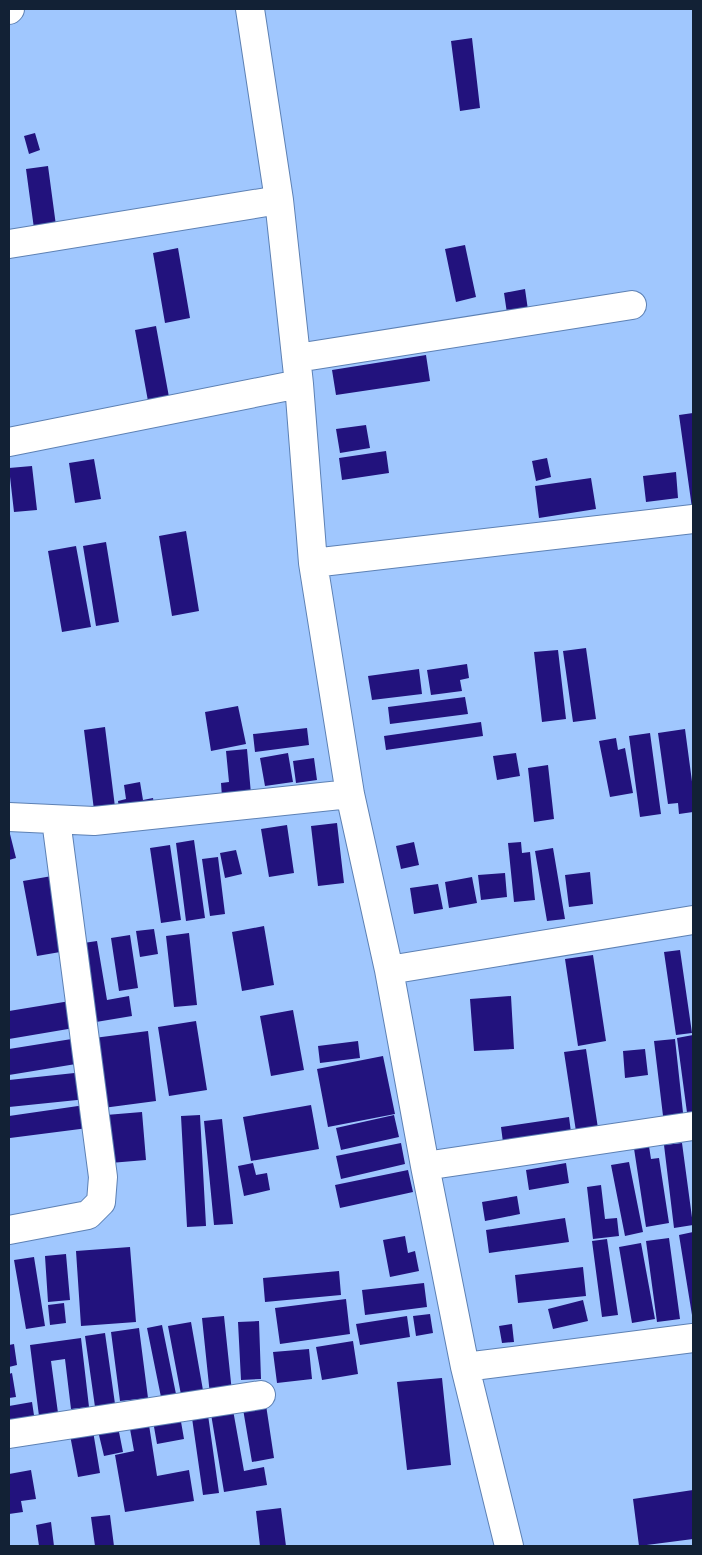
<svg xmlns="http://www.w3.org/2000/svg" width="702" height="1555" font-family="'Fira Sans',sans-serif">
  <style>
    .building { fill: #22127d }
    .lines { fill: none; stroke-linecap: round; stroke-linejoin: round }
    .minor-casing { stroke: #5d81b4; stroke-width: 30 }
    .minor { stroke: #fff; stroke-width: 28 }
  </style>
  <rect width="100%" height="100%" fill="#a0c7fe"/>
  <path class="building" d="M472 38 480 108 460 111 451 41Z
    M35 133 40 150 29 154 24 136Z
    M48 166 57 233 35 236 26 169Z
    M465 245 476 297 456 302 445 249Z
    M178 248 190 318 165 323 153 253Z
    M525 289 529 317 508 320 504 293Z
    M156 326 171 408 150 412 135 330Z
    M426 355 430 381 336 395 332 370Z
    M693 413V508H692L679 415Z
    M366 425 370 448 340 453 336 429Z
    M386 451 389 473 342 480 339 458Z
    M547 458 551 477 536 481 532 461Z
    M94 459 101 499 75 503 69 463Z
    M32 466 37 510 14 512 9 468Z
    M676 472 678 498 646 502 643 476Z
    M591 478 596 509 539 518 535 486Z
    M186 531 199 611 172 616 159 536Z
    M106 542 119 622 96 626 83 546Z
    M76 546 91 627 62 632 48 551Z
    M586 648 596 719 573 722 563 651Z
    M558 650 566 719 542 722 534 652Z
    M467 664 469 678 460 680 462 691 431 695 427 670Z
    M419 669 422 694 372 700 368 676Z
    M465 697 468 714 390 724 388 707Z
    M238 706 246 744 211 751 205 712Z
    M481 722 483 736 386 750 384 736Z
    M105 727 116 815 95 818 84 730Z
    M307 728 309 745 255 752 253 734Z
    M685 729 693 789V812L679 814 678 803 668 804 658 733Z
    M650 733 661 814 640 817 629 736Z
    M616 738 618 750 625 748 633 793 610 797 599 741Z
    M247 749 251 794 222 797 221 783 229 782 226 751Z
    M288 753 293 782 265 786 260 758Z
    M516 753 520 776 497 780 493 756Z
    M314 758 317 780 296 783 293 761Z
    M548 765 554 819 534 822 528 768Z
    M140 782 143 800 153 798 155 810 120 816 118 801 126 799 124 785Z
    M337 823 344 883 318 886 311 826Z
    M287 825 294 873 269 877 261 829Z
    M9 834H10L16 858 9 860Z
    M194 840 205 918 186 921 176 843Z
    M414 842 419 865 401 869 396 846Z
    M521 842 522 853 530 852 535 900 514 902 508 843Z
    M170 845 181 920 161 923 150 848Z
    M553 848 565 919 547 921 535 851Z
    M236 850 242 874 225 878 220 853Z
    M218 857 225 914 210 916 202 859Z
    M590 872 593 904 569 907 565 875Z
    M505 873 507 897 481 900 478 875Z
    M52 876 66 951 37 956 23 881Z
    M472 877 477 903 449 908 445 882Z
    M438 884 443 909 414 914 410 888Z
    M264 926 274 985 242 991 232 932Z
    M154 929 158 954 140 957 136 931Z
    M189 933 197 1005 174 1007 166 936Z
    M130 935 138 988 119 991 111 938Z
    M97 941 107 1000 129 996 132 1016 90 1023 77 944Z
    M680 950 692 1033 676 1035 664 952Z
    M593 955 606 1041 578 1046 565 959Z
    M511 996 514 1049 474 1051 470 999Z
    M70 1001 74 1028 9 1039V1011Z
    M293 1010 304 1070 271 1076 260 1016Z
    M196 1021 207 1090 169 1096 158 1027Z
    M148 1031 156 1101 103 1108 94 1038Z
    M693 1035V1120H688L677 1038Z
    M78 1038 82 1063 9 1075V1049Z
    M675 1039 684 1122 664 1124 654 1041Z
    M358 1041 360 1058 320 1063 318 1046Z
    M586 1049 599 1135 577 1138 564 1052Z
    M645 1049 648 1075 625 1078 623 1051Z
    M383 1056 395 1114 328 1127 317 1069Z
    M84 1072 87 1099 9 1107V1080Z
    M85 1105 88 1128 10 1138 9 1116Z
    M311 1105 319 1149 251 1161 243 1117Z
    M142 1112 146 1160 110 1163 106 1115Z
    M200 1115 206 1226 187 1227 181 1116Z
    M394 1115 399 1137 341 1150 336 1128Z
    M569 1117 572 1140 504 1150 501 1127Z
    M222 1119 233 1224 214 1225 204 1121Z
    M648 1140 651 1159 659 1158 669 1223 646 1227 633 1142Z
    M401 1143 405 1164 341 1179 336 1156Z
    M682 1143 693 1225 674 1228 664 1145Z
    M629 1162 643 1232 625 1236 611 1165Z
    M253 1163 256 1175 267 1173 270 1190 244 1196 238 1166Z
    M566 1163 569 1183 529 1190 526 1170Z
    M408 1170 413 1192 340 1208 335 1185Z
    M601 1185 605 1219 617 1218 619 1236 593 1239 587 1187Z
    M517 1196 520 1214 485 1221 482 1202Z
    M565 1218 569 1242 489 1253 486 1230Z
    M693 1232V1315H692L679 1235Z
    M405 1236 408 1253 415 1251 419 1271 390 1277 383 1240Z
    M669 1238 680 1319 657 1322 646 1241Z
    M607 1239 618 1315 602 1317 592 1241Z
    M641 1243 655 1319 632 1323 619 1247Z
    M130 1247 136 1322 81 1326 76 1251Z
    M66 1254 70 1300 48 1302 45 1256Z
    M34 1257 45 1326 26 1329 14 1260Z
    M583 1267 586 1296 518 1303 515 1275Z
    M339 1271 341 1295 265 1302 263 1278Z
    M424 1283 427 1307 365 1315 362 1290Z
    M346 1299 350 1334 280 1344 275 1308Z
    M583 1300 588 1321 553 1329 548 1309Z
    M64 1303 66 1323 50 1325 48 1305Z
    M430 1314 433 1333 416 1336 413 1316Z
    M224 1316 232 1392 210 1395 202 1318Z
    M407 1316 410 1337 360 1345 356 1324Z
    M259 1321 261 1379 241 1380 238 1322Z
    M191 1322 204 1396 182 1400 168 1326Z
    M512 1324 514 1342 502 1343 499 1326Z
    M162 1325 177 1399 162 1402 147 1328Z
    M139 1328 148 1398 120 1401 111 1332Z
    M105 1333 116 1411 96 1414 85 1336Z
    M81 1338 89 1407 71 1409 65 1359 51 1361 58 1413 39 1416 30 1345Z
    M353 1341 358 1374 322 1380 316 1347Z
    M14 1344 17 1365 9 1367V1345Z
    M309 1349 312 1379 277 1383 273 1352Z
    M12 1373 16 1397 9 1398V1374Z
    M442 1378 451 1465 407 1470 397 1382Z
    M32 1402 35 1422 9 1426V1406Z
    M266 1405 274 1458 252 1462 243 1409Z
    M233 1410 244 1471 264 1467 267 1485 224 1492 211 1414Z
    M208 1415 219 1493 203 1495 192 1418Z
    M180 1416 184 1439 157 1444 153 1421Z
    M149 1425 157 1476 189 1470 194 1501 125 1512 115 1455 134 1451 130 1429Z
    M118 1427 123 1452 104 1456 98 1431Z
    M93 1431 100 1473 78 1477 70 1435Z
    M31 1470 36 1499 21 1501 23 1512 9 1514V1474Z
    M693 1490V1539L639 1546 633 1499Z
    M281 1508 286 1546H260L256 1511Z
    M110 1515 114 1546H95L91 1517Z
    M51 1522 54 1546H39L36 1525Z"/>
  <g class="lines">
    <defs>
      <path id="minor" d="M250 9 279 200 299 384 313 563 350 794 389 970 425 1166 465 1367 509 1546
        M9 10 10 9
        M9 244 279 200
        M297 358 632 305
        M9 442 299 384
        M313 563 693 519
        M9 817 94 821 350 794
        M389 970 693 920
        M425 1166 693 1126
        M9 1230 88 1215 101 1202 103 1177 56 820
        M465 1367 693 1338
        M9 1434 261 1395"/>
    </defs>
    <use href="#minor" class="minor-casing"/>
    <use href="#minor" class="minor"/>
  </g>
  <rect width="702" height="1555" fill="none" stroke="#122135" stroke-width="20"/>
</svg>
